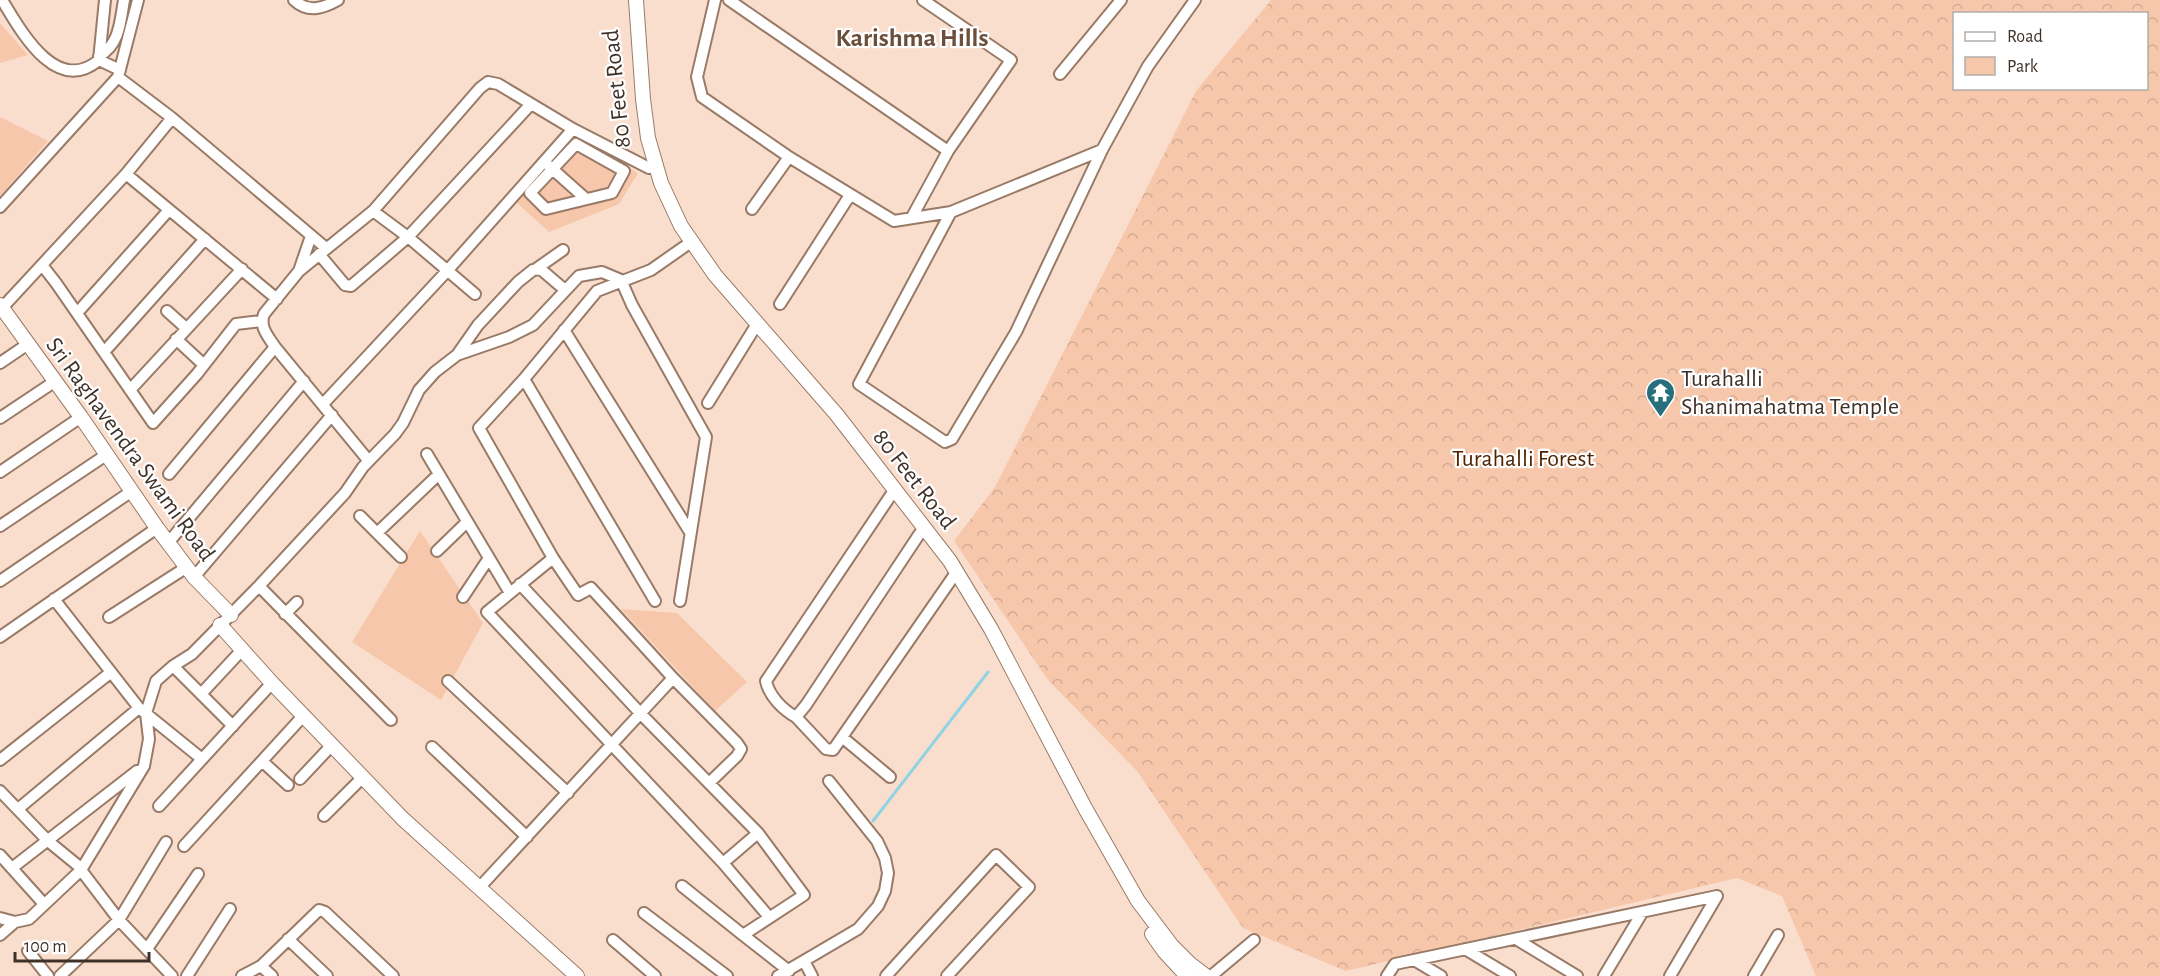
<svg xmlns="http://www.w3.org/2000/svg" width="2160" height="976" font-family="'Alegreya Sans',sans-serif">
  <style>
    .green { fill: #f6c7aa }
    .forest { fill: url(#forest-crowns); fill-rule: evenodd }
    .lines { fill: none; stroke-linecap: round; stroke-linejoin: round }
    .stream { stroke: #8ed4e2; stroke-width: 3 }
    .street-casing { stroke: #997a66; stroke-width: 14 }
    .secondary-casing { stroke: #997a66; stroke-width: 16 }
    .street { stroke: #fff; stroke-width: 10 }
    .secondary { stroke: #fff; stroke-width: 14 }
    .labels { text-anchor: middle; stroke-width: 4.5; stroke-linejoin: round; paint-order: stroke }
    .street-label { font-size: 24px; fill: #3e3128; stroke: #fff }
    .poi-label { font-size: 24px; fill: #3e3128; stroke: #fff; text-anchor: start }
    .park-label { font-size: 24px; fill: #512400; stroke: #fff }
    .neighbourhood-label { font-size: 26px; font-weight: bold; fill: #6b4e3b; stroke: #fff }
  </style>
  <defs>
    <pattern id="forest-crowns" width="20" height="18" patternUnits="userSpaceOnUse" patternTransform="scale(1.5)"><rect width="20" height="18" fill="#f6c7aa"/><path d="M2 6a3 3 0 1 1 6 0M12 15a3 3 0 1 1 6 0" fill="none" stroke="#d4ab92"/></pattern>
  </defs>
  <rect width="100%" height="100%" fill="#fadecd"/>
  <path class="green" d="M0 23 28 55 0 63Z
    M0 117 48 141 0 196Z
    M572 136 638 173 619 204 549 232 516 202Z
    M420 531 483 623 441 700 352 642Z
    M621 609 677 613 747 682 715 711Z"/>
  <path class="forest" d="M1271 0H2160V976H1816L1782 896 1737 878 1346 971 1243 928 1137 771 1048 680 954 541 995 487 1196 91ZM1954 14H2146V88H1954Z"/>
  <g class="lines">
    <path class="stream" d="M873 821 988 672"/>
    <defs>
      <path id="street" d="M2 0C21 31 56 96 99 60L105 0
        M138 0 118 77 172 118 326 248
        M294 0C308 13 322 9 338 0
        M715 0 697 77 702 97 789 157 894 221 951 212 1102 150
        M729 0 948 151
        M99 56C120 44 120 22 124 0
        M99 60 120 70
        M1060 74 1121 0
        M576 144 624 171 612 193 546 209 530 193Z
        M549 166 586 199
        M126 174 277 299
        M0 207 118 77
        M752 209 789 157
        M373 211 408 237 475 294
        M951 212 859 384 945 442 952 439 1016 332 1102 150 1148 66 1195 0
        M912 217 948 151 1011 60 923 0
        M691 242 651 270 597 291 524 379 479 428 553 558 487 612 723 863 769 917
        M319 254 345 285 351 286 408 237 531 104
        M42 265 56 283 153 423 197 374 236 324 261 321
        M536 269 563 250
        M299 271 311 236
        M780 304 850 195
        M2 308 126 174 172 118
        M167 311 186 328
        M77 313 169 210
        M564 330 690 532
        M176 339 204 365
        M104 352 205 239
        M457 355 478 325 518 282 533 270 540 269 544 272 565 290
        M0 363 28 344
        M524 379 655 601
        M130 390 242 269
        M708 403 757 324
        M323 404 447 271 573 129
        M0 418 54 382
        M427 454 510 593
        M368 460 275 347C268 336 259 327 264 314L299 271 373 211 480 88 488 82 498 84 573 129 649 168
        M0 472 81 417
        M169 474 275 347
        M891 495 766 681C769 696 783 710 796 717L806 705 920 533
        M360 516 401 557
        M0 526 106 455
        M377 533 439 474
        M168 543 304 381
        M437 551 467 522
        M553 558 578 595 591 588 673 678 737 743 741 749 737 756 709 783
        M194 577 332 415
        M0 581 132 491
        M520 584 641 714 758 833 804 895 743 935 789 971
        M259 586 391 720
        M463 597 489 558
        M54 599 139 708 202 759
        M285 614 297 602
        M109 617 187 567
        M0 637 157 528
        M173 666 233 726
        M448 681 568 793
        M201 694 241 651
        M796 717 826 749 833 750 953 577
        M842 737 890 777
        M432 747 527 837
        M0 760 110 673
        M262 761 288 785
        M300 779 332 745
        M0 791 48 841 81 868
        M159 806 272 683
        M18 809 139 708
        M324 816 363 777
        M184 846 304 715
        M0 855 44 904
        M723 863 758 833
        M12 868 137 771
        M81 870 119 920 172 976
        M682 886 743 935
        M479 888 673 678
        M644 913 727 976
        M0 918 15 922 29 919 81 870 144 766 149 739 146 713 156 681 173 666 192 654 259 586 345 493 363 467 395 434 403 423 419 390 435 372 457 355 509 337 533 325 579 276 602 272 621 280 632 305 706 437 680 601
        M0 935 15 922
        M288 939 327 976
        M1516 939 1577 976
        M613 940 655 976
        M147 949 198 874
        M1465 949 1510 976
        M28 951 48 976
        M1414 960 1441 976
        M804 961 812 976
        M261 966 319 910 325 912 393 976
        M60 976 119 920 166 842
        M187 976 230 909
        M242 976 261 966 272 976
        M778 976 858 929 878 906 885 891 888 873 885 858 877 841 829 781
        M886 976 996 855 1029 887 947 976
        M1211 976 1254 940
        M1387 976 1395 964 1717 896
        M1604 976 1642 913
        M1670 976 1717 896
        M1754 976 1778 935"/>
      <path id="secondary" d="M636 0 643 99 648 138 661 183 681 226 715 275 837 415 950 561 991 629 1085 808 1138 901 1172 946 1189 963 1206 976
        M0 305 81 417 157 528 194 577 231 615
        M220 625 272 683 403 819 577 976
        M1152 934 1164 951 1187 976"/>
    </defs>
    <use href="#street" class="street-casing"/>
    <use href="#secondary" class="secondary-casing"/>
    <use href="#street" class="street"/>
    <use href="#secondary" class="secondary"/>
  </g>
  <defs>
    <symbol id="temple-pin" viewBox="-11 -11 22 30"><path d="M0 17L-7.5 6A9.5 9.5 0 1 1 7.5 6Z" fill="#276f7b" stroke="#fff"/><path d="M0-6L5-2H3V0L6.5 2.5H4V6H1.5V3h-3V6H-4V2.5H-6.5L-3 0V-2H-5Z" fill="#fff"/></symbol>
  </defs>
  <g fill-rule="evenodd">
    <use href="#temple-pin" x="1644" y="376" width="33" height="45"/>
  </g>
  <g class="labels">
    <g class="street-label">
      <text transform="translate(616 89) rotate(-96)" y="8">80 Feet Road</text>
      <text transform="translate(131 449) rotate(54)" y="8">Sri Raghavendra Swami Road</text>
      <text transform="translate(915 479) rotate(52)" y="8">80 Feet Road</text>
    </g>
    <g class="poi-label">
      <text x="1681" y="386">Turahalli<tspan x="1681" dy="28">Shanimahatma Temple</tspan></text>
    </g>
    <g class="park-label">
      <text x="1523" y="466">Turahalli Forest</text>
    </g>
    <g class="neighbourhood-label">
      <text x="912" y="46">Karishma Hills</text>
    </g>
  </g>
  <rect x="1953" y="12" width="195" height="78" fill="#ffffff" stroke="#b2ada9" stroke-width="1.5"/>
  <rect x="1965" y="32" width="30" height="9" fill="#ffffff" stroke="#b2ada9" stroke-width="1.5"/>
  <text x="2007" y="42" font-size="18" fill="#3e3128">Road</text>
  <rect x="1965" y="57" width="30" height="18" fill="#f6c7aa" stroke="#b2ada9" stroke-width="1.5"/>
  <text x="2007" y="72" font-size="18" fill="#3e3128">Park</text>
  <path d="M15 952v9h134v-9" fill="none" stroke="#3e3128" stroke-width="3"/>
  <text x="24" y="952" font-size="18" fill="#3e3128" stroke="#ffffff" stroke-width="4.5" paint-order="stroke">100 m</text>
</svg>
